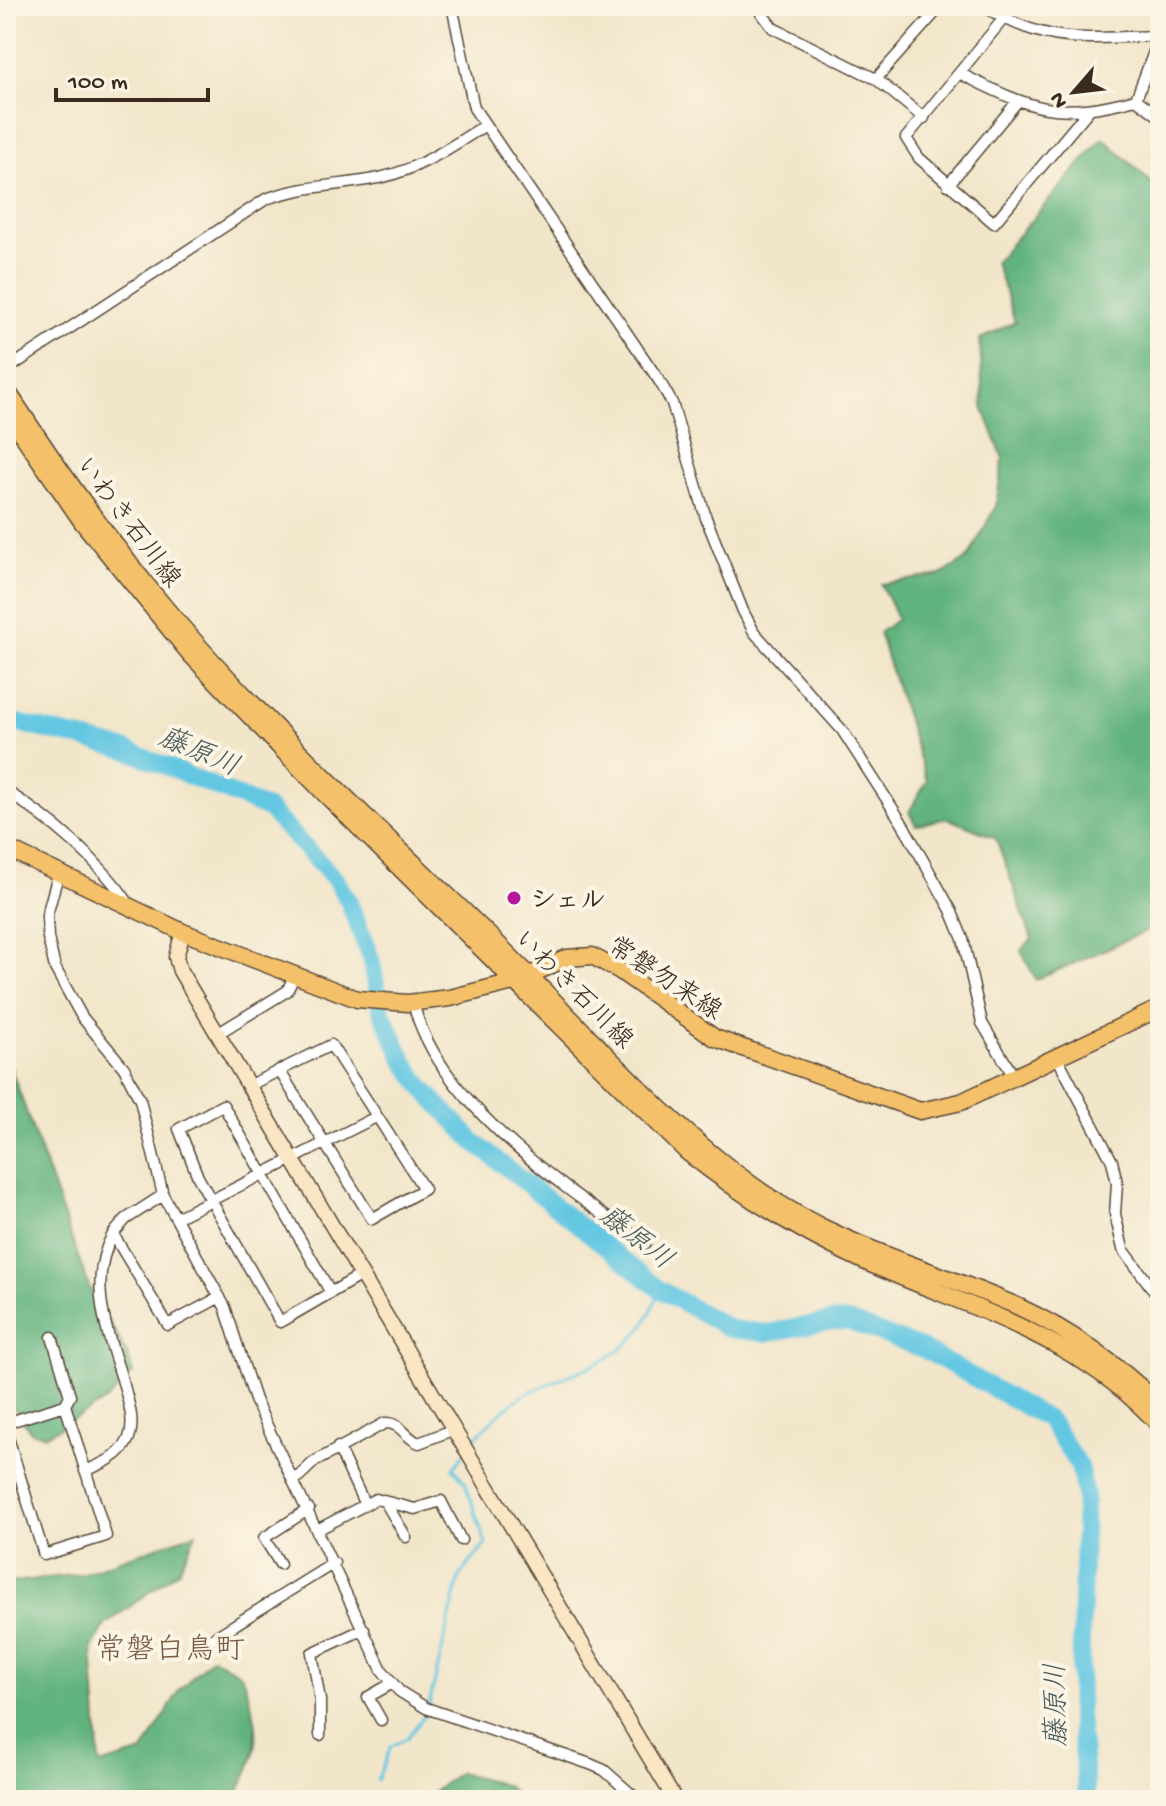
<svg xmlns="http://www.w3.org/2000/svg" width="1166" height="1806" font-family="'Gochi Hand','Klee One',sans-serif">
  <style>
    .forest { fill: #60b27e; stroke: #4e6e4e; stroke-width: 2 }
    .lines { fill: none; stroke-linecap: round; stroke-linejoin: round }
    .stream { stroke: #64c7e2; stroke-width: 3 }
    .river { stroke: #64c7e2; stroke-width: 18 }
    .street-casing { stroke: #564638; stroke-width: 13 }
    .secondary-casing { stroke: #564638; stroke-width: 17 }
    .primary-casing { stroke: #564638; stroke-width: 19 }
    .street { stroke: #fff; stroke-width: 10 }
    .secondary { stroke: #fbe6c3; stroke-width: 14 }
    .primary { stroke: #f4c16a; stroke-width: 16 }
    .poi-dot { fill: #b5179e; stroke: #fcf5e5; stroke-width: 3 }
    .labels { text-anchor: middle; stroke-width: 8; stroke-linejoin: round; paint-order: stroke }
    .street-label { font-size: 26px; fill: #3b2a1e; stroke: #fcf5e5 }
    .poi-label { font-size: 26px; font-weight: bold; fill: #3b2a1e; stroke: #fcf5e5; text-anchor: start }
    .water-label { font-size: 28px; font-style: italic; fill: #475959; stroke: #fcf5e5 }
    .quarter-label { font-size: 30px; fill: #785a45; stroke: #fcf5e5 }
  </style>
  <rect width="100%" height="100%" fill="#fcf5e5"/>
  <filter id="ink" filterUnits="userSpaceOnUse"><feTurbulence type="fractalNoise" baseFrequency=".0125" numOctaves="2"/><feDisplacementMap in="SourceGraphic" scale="16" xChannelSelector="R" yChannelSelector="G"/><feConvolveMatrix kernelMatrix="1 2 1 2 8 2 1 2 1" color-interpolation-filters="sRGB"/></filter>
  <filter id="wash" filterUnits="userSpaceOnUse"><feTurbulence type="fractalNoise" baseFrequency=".006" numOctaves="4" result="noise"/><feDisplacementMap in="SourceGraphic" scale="32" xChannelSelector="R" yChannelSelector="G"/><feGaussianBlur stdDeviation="1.8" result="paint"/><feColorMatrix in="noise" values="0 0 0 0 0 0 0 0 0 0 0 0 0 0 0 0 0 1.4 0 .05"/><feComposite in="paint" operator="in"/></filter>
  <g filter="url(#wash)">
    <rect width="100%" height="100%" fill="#f2e6ca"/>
    <path class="forest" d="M1103 138 1160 190V980L1153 928 1036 980 1021 951 1032 939 996 838 947 818 916 825 909 812 927 781 879 633 897 619 881 584 941 575 968 558 996 506 1003 459 983 407 980 339 1015 322 995 262Z
      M6 1055 89 1287 127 1353 133 1373 107 1400 46 1435 31 1432 6 1397Z
      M196 1533 179 1570 105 1625 92 1648 100 1765 143 1752 180 1689 212 1657 241 1674C262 1730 263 1746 234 1800H6V1583L81 1574Z
      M459 1772 507 1786 520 1800H423Z"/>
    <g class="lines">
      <path class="stream" d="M470 1445C483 1427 510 1402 530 1392 588 1364 641 1360 659 1289
        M429 1705 460 1575 486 1544 465 1482 453 1468 463 1455
        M377 1781 391 1746 407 1738 427 1712"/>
      <path class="river" d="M6 720 127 750 268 809 335 879 348 900 371 959 382 1013 405 1062 423 1088 474 1142 659 1289 730 1329 766 1333 833 1321 850 1322 923 1349 1049 1420 1079 1466 1085 1495 1079 1715 1087 1800"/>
    </g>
  </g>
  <g filter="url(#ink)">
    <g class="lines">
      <defs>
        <path id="street" d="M452 6 474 108 660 382 672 403 706 518 743 611 754 632 842 730 902 823 951 910 963 939 982 1023 1014 1077
          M756 6 773 28 876 79 924 118
          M984 6C1048 48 1089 37 1160 36
          M1004 18 906 138 919 158 994 223 1088 111
          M1160 36 1136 99 1160 117
          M961 74C1033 110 1056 120 1136 99
          M876 79 941 6
          M948 185 1017 102
          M6 370 266 199C304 185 344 186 383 177 421 168 452 146 484 126
          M6 791C52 820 99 860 130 905
          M58 875 47 915 48 938 55 968 82 1017 124 1068 140 1100 163 1195 225 1307 255 1400 382 1670 399 1691 426 1708 590 1764 604 1770 638 1800
          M413 1002C436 1102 565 1188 645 1244
          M217 1034 287 991 294 977
          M1057 1057 1112 1161 1117 1183 1115 1214 1123 1249 1160 1299
          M248 1086 331 1045 424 1189 372 1219 279 1070
          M163 1195 126 1219 113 1234 168 1325 220 1297
          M176 1218 376 1117
          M331 1293 223 1105 179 1129 198 1177 280 1322 363 1274
          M6 1423 65 1405
          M6 1431 44 1555 106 1536 65 1405 70 1396 52 1337
          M338 1447 365 1505
          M85 1471C102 1464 122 1456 129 1438 135 1422 129 1405 125 1389 110 1338 85 1284 113 1234
          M295 1480 314 1462 385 1423C401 1422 405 1438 419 1443L452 1430
          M384 1500 406 1537
          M319 1529 376 1499 415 1509 441 1501 461 1540
          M280 1564 264 1538 309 1509
          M201 1642 212 1639 334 1563
          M381 1720 368 1697 391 1684
          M320 1735V1700L312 1653 364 1629"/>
        <path id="secondary" d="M183 932 176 957 180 971 675 1800"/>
        <path id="primary" d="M6 389C56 466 109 541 168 611 270 730 387 836 499 945 585 1030 662 1122 762 1192 839 1246 934 1269 1019 1307 1071 1331 1119 1366 1160 1405
          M6 411 83 523 190 654 323 792 687 1152C741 1195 800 1232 864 1261 969 1308 1080 1336 1160 1426
          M6 848 183 932 357 999 408 1003 450 998 517 981 567 958 592 956 620 971 715 1038 920 1111 961 1102 1160 1008"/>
      </defs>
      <use href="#street" class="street-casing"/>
      <use href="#secondary" class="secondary-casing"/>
      <use href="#primary" class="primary-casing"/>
      <use href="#street" class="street"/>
      <use href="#secondary" class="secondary"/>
      <use href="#primary" class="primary"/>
    </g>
  </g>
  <circle class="poi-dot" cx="514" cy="898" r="8"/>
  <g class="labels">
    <g class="street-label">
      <text transform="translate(130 521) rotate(53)" y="9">いわき石川線</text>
      <text transform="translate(666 977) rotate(33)" y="9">常磐勿来線</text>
      <text transform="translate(575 988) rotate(45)" y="9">いわき石川線</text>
    </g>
    <g class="poi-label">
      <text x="530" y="907">シェル</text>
    </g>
    <g class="water-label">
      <text transform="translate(200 750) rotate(23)" y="10">藤原川</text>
      <text transform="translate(638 1236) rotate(38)" y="10">藤原川</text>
      <text transform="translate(1054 1705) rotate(-91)" y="10">藤原川</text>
    </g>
    <g class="quarter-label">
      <text x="170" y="1658">常磐白鳥町</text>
    </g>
  </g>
  <rect width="1166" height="1806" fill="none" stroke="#fcf5e5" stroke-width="32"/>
  <g transform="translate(1074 92) rotate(242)" stroke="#fcf5e5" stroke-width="6" paint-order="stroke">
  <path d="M0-6L14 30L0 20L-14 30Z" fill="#3b2a1e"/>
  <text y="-12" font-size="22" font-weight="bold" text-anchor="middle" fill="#3b2a1e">N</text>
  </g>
  <path d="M56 88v12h152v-12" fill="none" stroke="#3b2a1e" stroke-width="4"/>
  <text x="68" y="88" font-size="24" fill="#3b2a1e" stroke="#fcf5e5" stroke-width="6" paint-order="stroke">100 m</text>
</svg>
